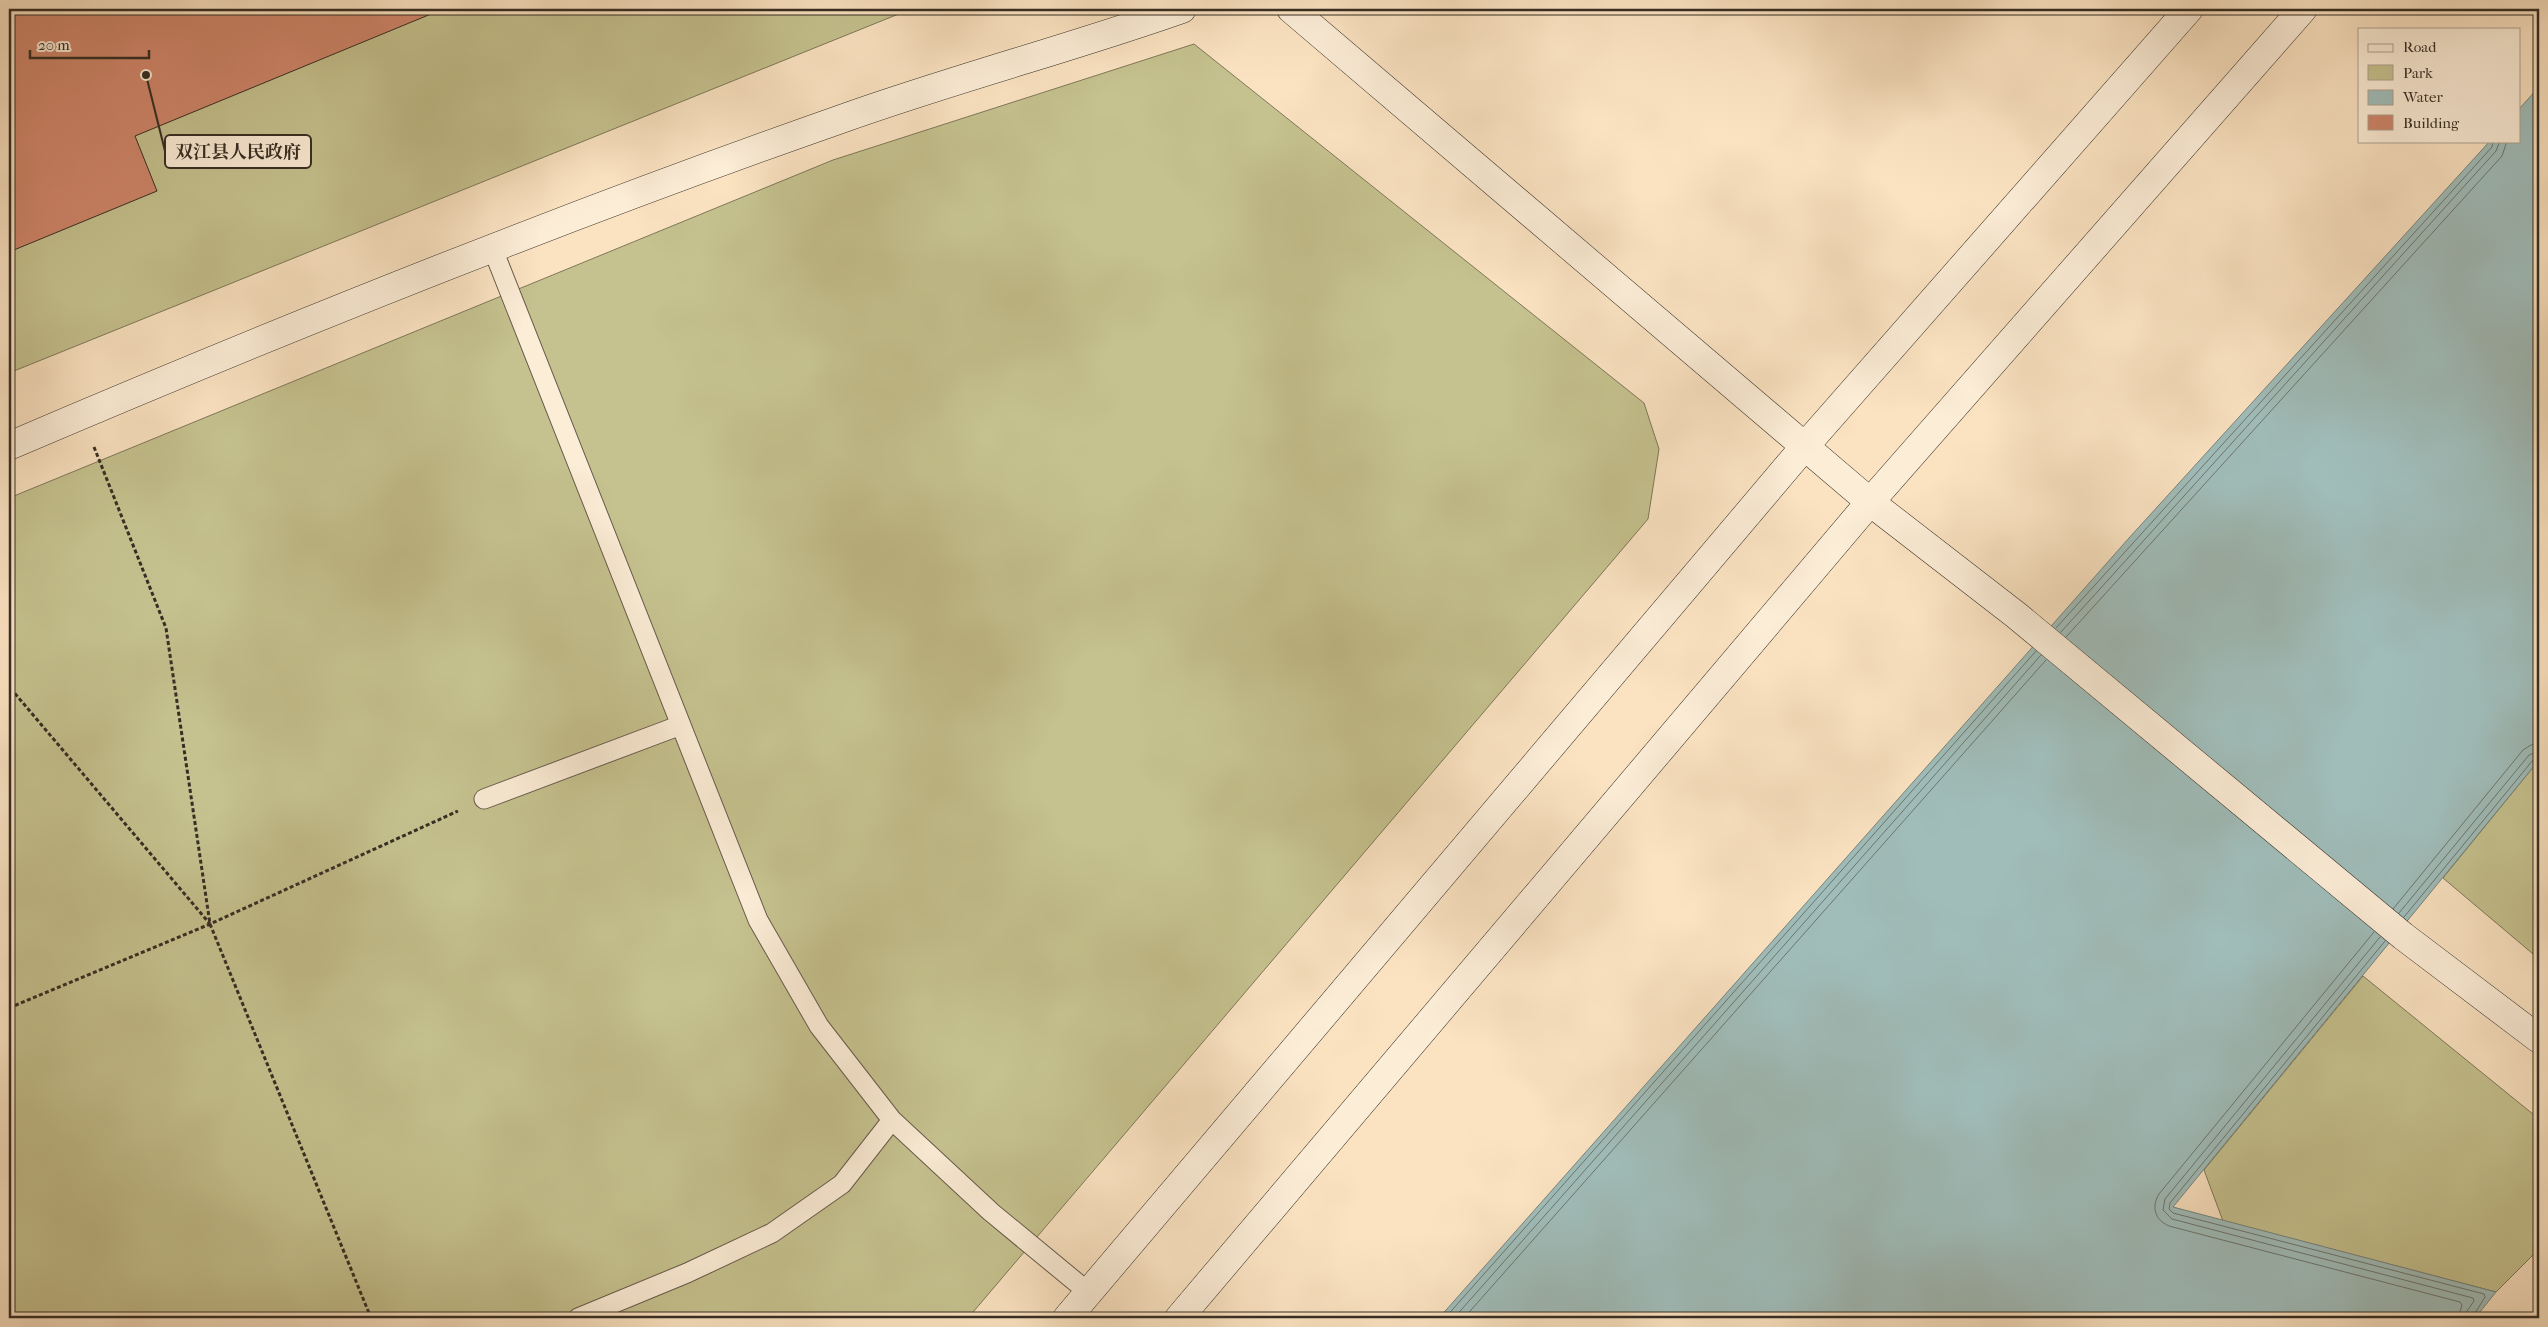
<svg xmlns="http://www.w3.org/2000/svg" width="2548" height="1327" font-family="'IM FELL French Canon','Noto Serif SC',serif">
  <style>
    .green { fill: #c5c28f; stroke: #7e785a }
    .water { fill: #a0bdba; stroke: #76847e }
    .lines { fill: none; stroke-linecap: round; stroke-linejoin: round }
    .shore { stroke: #6b766f; stroke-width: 1 }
    .building { fill: #cf866b; stroke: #362e24 }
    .lane-casing { stroke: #675b4c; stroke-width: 21 }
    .secondary-casing { stroke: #362e24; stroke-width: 29 }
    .path { stroke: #362e24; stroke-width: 3; stroke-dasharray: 4 2.5; stroke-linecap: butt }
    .lane { stroke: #fcedd7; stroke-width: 19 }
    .secondary { stroke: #fcedd7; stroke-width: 28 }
    .leader { fill: none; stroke: #362e24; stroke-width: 2 }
    .callout-dot { fill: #362e24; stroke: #fcedd7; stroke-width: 2 }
    .callout { fill: #fcedd7; stroke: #362e24; stroke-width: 2 }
    .callout-label { font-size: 18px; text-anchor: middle; font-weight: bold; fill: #362e24 }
  </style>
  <rect width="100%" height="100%" fill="#fbe3c2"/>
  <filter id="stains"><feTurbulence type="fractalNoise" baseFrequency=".004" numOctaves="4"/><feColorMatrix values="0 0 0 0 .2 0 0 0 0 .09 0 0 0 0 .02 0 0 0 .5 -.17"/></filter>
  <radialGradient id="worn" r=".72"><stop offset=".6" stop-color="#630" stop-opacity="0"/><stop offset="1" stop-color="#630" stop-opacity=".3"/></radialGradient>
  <path class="green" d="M9 9H911L9 373Z
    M1194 44 1644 403 1659 449 1648 519 968 1318H9V498L833 160Z
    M2539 760V959L2443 878Z
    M2363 976 2539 1119V1249L2496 1292 2223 1221 2204 1170Z"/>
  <path class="water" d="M2539 87V760L2173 1207 2496 1292 2475 1318H1439L2129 538 2490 141H2519V109Z"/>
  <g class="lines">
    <path class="shore" d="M2056 628 2492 147 2493 141
      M2061 632 2496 151 2500 141
      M2066 637 2502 156 2507 141
      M2393 909 2523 750 2531 745 2539 744
      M2399 913 2529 755 2539 751
      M2404 917 2533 760 2539 758
      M2374 932 2159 1194C2151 1207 2155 1220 2169 1226L2460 1302 2462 1305 2458 1318
      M2380 937 2165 1199 2163 1210 2172 1219 2473 1298 2474 1301 2467 1311 2465 1318
      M2385 941 2170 1203 2169 1209 2173 1213 2484 1294 2485 1297 2472 1318
      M1445 1318 2036 651
      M1454 1318 2041 655
      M1464 1318 2046 660"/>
  </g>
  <path class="building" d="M9 9H429L431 14 135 136 157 191 9 252Z"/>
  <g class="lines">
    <defs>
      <path id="lane" d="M492 247 758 920 819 1026 892 1120 991 1212 1088 1292
        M484 799 681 725
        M578 1318 687 1273 772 1233 842 1184 892 1120"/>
      <path id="secondary" d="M1291 9 1870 502 2016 615 2403 936 2539 1039
        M9 446C285 328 564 216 847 117 957 78 1071 48 1182 9
        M1067 1318 1805 446 2189 9
        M1179 1318 1870 502 2303 9"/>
    </defs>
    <use href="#lane" class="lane-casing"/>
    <use href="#secondary" class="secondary-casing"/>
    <path class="path" d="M94 447 166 628 210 924 371 1318
      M9 682 12 690 210 924
      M9 1008 210 924 458 811"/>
    <use href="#lane" class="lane"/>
    <use href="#secondary" class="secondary"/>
  </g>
  <path class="leader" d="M146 75L165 151"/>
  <circle class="callout-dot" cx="146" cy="75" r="5"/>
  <rect class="callout" x="165" y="135" width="146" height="33" rx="5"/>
  <g class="callout-label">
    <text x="238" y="158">双江县人民政府</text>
  </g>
  <rect width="2548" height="1327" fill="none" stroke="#fbe3c2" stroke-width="30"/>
  <rect x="10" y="10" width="2528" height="1307" fill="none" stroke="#362e24" stroke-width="2.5"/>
  <rect x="15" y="15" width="2518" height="1297" fill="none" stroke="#362e24"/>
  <rect x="2358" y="28" width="162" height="115" fill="#fcedd7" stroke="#ada18f"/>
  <rect x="2368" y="44" width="25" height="8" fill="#fcedd7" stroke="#ada18f"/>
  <text x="2403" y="52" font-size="15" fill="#362e24">Road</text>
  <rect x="2368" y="65" width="25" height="15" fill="#c5c28f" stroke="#ada18f"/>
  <text x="2403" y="78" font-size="15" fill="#362e24">Park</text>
  <rect x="2368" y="90" width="25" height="15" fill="#a0bdba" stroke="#ada18f"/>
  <text x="2403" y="102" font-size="15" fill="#362e24">Water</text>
  <rect x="2368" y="115" width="25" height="15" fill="#cf866b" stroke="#ada18f"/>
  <text x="2403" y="128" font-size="15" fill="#362e24">Building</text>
  <path d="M30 50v8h119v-8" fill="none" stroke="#362e24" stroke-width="2.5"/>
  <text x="38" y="50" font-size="15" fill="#362e24" stroke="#fcedd7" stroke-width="4" paint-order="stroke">20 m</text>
  <rect width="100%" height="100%" filter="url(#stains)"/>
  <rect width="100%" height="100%" fill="url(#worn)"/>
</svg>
